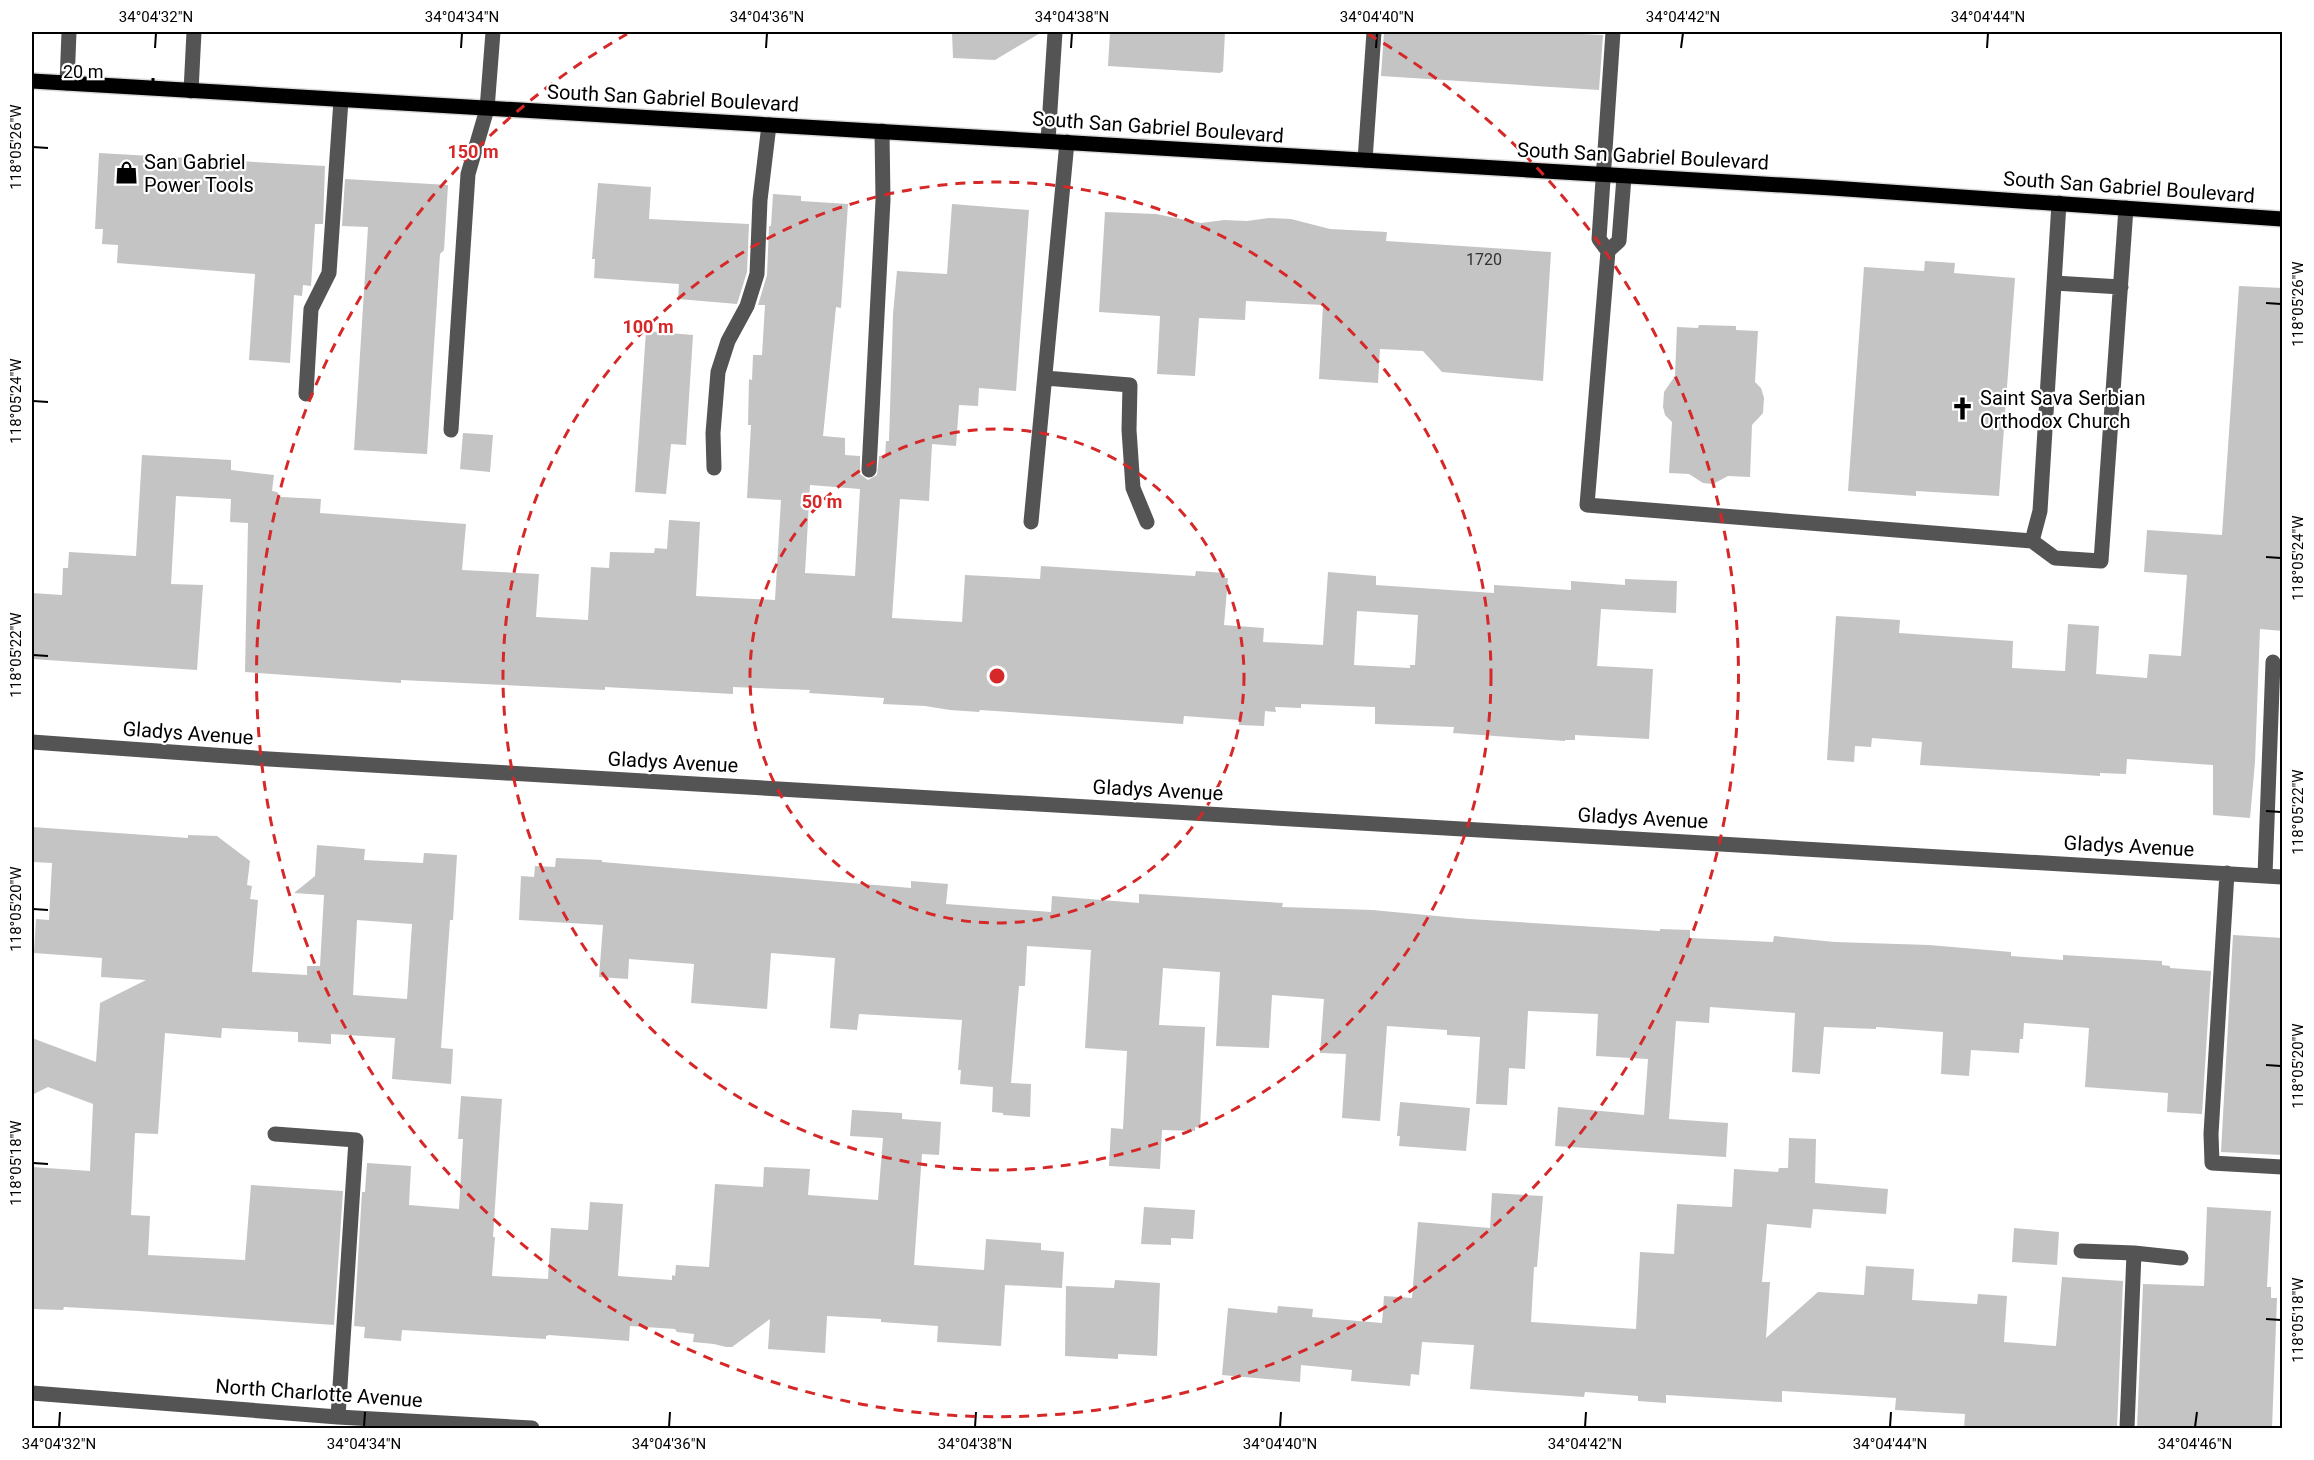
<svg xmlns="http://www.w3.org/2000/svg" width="2314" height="1460" font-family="Roboto,sans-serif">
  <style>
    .building { fill: #c4c4c4; fill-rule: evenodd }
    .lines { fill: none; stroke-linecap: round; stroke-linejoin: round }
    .major-casing { stroke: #dbdbdb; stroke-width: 18 }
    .minor { stroke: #545454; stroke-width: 15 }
    .major { stroke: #000; stroke-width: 15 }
    .ticks { fill: none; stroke: #000; stroke-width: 2 }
    .ring { fill: none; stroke: #d62828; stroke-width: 3; stroke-dasharray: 10 8 }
    .labels { text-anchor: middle; stroke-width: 4.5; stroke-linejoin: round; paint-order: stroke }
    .number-label { font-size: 16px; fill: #313131 }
    .street-label { font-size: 20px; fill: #000; stroke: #fff }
    .poi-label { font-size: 20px; fill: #000; stroke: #fff; text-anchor: start }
    .centre { fill: #d62828; stroke: #fff; stroke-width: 3 }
    .ring-label { font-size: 18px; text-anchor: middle; font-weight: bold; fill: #d62828; stroke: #fff; stroke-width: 4.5; stroke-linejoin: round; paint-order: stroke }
    .neatline { fill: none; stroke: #000; stroke-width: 2 }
    .ticks-label { font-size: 15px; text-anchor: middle; fill: #000 }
  </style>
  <rect width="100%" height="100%" fill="#fff"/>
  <path class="building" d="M952 32H1042L995 60 953 58Z
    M1110 32H1225L1223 71 1220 73 1108 66Z
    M1384 32H1543L1603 35 1599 90 1381 76Z
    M99 153 325 166 323 224H315L311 286 303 285 302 296 294 295 290 363 249 360 255 274 117 263 118 245 102 244 103 229H95Z
    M345 179 448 185 444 250 440 254 427 454 354 450 368 227 342 226Z
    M598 183 651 187 649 219 749 224 747 272 737 304 678 299 679 284 594 278 595 259H592Z
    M773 194 801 196V201L848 204 841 308 836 307 823 436 845 438V455L860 456V474L868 480 877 475 879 456H885L886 441H889L893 314 897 271 947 274 952 204 1029 210 1016 391 979 388 978 406 959 405 956 446 932 444 929 501 900 499 892 618 962 622 965 575 1040 579 1041 566 1195 576 1196 571 1225 573V578H1228L1224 625 1264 628 1263 642 1323 645 1328 572 1376 576V585L1494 593V585L1571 590V581L1625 585V579L1677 581 1676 613 1601 609 1597 666 1653 669 1649 739 1575 735V740H1565V741L1453 733 1454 727 1375 724V707L1301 704V708L1275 707 1276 712 1265 711 1264 726 1239 725V720L1184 716 1183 724 980 710 979 712 950 710 925 706 883 704 884 698 809 693 810 690 733 687V694L605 687V690L401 680V683L245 672 248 523 230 522 231 499 176 496 171 584 203 585 197 670 32 659V593L62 595 63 568H68L69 552 136 556 142 455 231 460V470L274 475 272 491 277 492 281 497 321 499 320 513 466 524 462 570 539 574 536 617 588 620 591 567 609 568 610 552 654 553 655 548 667 549 669 520 700 522 696 596 775 600 781 500 747 498 751 425H748L749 379 752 380 753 355H762L765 305H758L767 275 769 226H771ZM810 485 860 489 855 576 805 573ZM1357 611 1418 615 1415 665H1410V668L1354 665Z
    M1105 212 1156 214 1201 223 1224 220 1247 221 1269 218 1291 219 1330 229 1387 232 1386 241 1551 252 1543 381 1442 372 1423 351 1380 349 1378 383 1319 379 1323 305 1246 301 1245 320 1199 318 1195 376 1157 374 1160 316 1099 312Z
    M1925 261 1955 263 1954 273 2015 278 1999 496 1916 491V496L1848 491 1864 267 1924 271Z
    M2239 286 2283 288V631L2260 629 2255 762 2250 818 2213 815V765L2127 759 2126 774 2100 773V776L1920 765 1922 742 1872 738 1871 747 1855 746 1854 762 1827 760 1836 616 1900 620 1899 633 2013 641 2012 668 2065 671 2068 624 2099 626 2096 674 2147 678 2149 654 2181 656 2187 575 2144 572 2147 530 2222 535Z
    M1699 325 1736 326V330L1758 331 1755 382 1761 388 1764 398 1763 413 1752 425 1750 477 1728 476 1713 484 1703 483 1689 474 1669 473 1672 422 1665 415 1663 407 1664 392 1675 376 1677 327 1698 328Z
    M646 331 693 335 686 445 671 444 666 494 635 492Z
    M463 433 493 435 490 472 460 469Z
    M32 827 188 838V835L217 836 250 861 247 885 252 886 250 899 258 900 252 972 307 975V966H320L324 895 294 893 315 876 317 845 365 849 364 860 423 863 424 853 457 855 453 920H450L441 1048 453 1049 451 1084 392 1079 395 1038 331 1034V1044L298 1042V1032L222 1028 221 1038 165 1033 158 1134 135 1133 131 1215 150 1216 148 1255 245 1260 251 1185 343 1191 334 1325 139 1311 64 1307 63 1310 32 1309V1167L90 1171 93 1104 48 1087 32 1095V1038L96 1062 100 1003 146 980 101 977 102 958 34 953 36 919 49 920 52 863 32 862ZM357 920 412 924 407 999 353 995Z
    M556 858 602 860V862L911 888V881L948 884 946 904 1051 912 1052 896 1139 903V894L1283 903 1282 907 1372 910 1469 919 1660 931V929L1690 930V938L1773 942 1774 936 1835 942 1929 945 2011 952V956L2063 960V955L2162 961V965L2170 966V968L2211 971 2202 1114 2167 1112 2168 1093 2085 1087 2089 1028 2024 1023 2023 1039H2020L2019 1053 1971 1050 1969 1076 1941 1074 1943 1032 1876 1027V1029L1824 1027 1820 1074 1792 1072 1795 1013 1710 1007 1709 1023 1676 1021 1669 1119 1728 1123 1726 1157 1555 1146 1558 1107 1644 1115 1648 1059 1596 1056 1598 1014 1528 1011 1525 1069 1509 1068 1507 1105 1476 1104 1480 1037 1447 1035V1030L1387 1026 1380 1121 1342 1118 1346 1054 1320 1053 1324 999 1272 995 1269 1048 1216 1046 1220 972 1163 968 1159 1025 1205 1027 1200 1128 1195 1127V1131L1162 1130 1160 1169 1109 1166 1111 1128 1123 1129 1127 1051 1085 1048 1091 950 1027 946 1025 986H1019L1011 1083 1031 1084 1030 1117 1003 1115V1113L992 1112 993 1087 960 1084 961 1070H958L962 1020 859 1014 857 1030 830 1028 835 958 771 953 767 1009 691 1003 694 964 629 959 628 979 599 977 603 925 519 920 521 876 534 877 535 866 555 867Z
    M2233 935 2283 938V1155L2221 1152Z
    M461 1096 502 1099 493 1237H495L492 1276 548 1279 551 1228 588 1230 590 1202 623 1204 618 1276 672 1280V1275L675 1276 676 1265 709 1267 715 1184 763 1187 764 1167 810 1169 808 1195 878 1200 883 1138 850 1136 852 1110 902 1113V1119L941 1122 939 1155 922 1154 914 1265 984 1270 986 1239 1041 1243V1250L1064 1252 1062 1288 1005 1285 1001 1346 937 1342 938 1326 881 1322V1319L827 1316 825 1353 768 1349 770 1319 732 1347H726L714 1344 693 1342 694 1334 677 1332 675 1329 630 1326 629 1341 549 1335 546 1336V1339L402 1330 401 1341 364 1338 365 1327 354 1326 362 1192H365L367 1163 411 1166 409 1205 459 1209 463 1139H458Z
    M1400 1102 1470 1108 1466 1151 1399 1146 1400 1136H1397Z
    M1789 1138 1816 1139 1815 1183 1888 1189 1886 1214 1813 1209 1811 1228 1767 1224 1762 1282H1770L1766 1338 1818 1292 1864 1295 1866 1266 1914 1269 1912 1300 1977 1304 1978 1294 2007 1296 2004 1342 2056 1346 2062 1277 2123 1281 2117 1428H1964L1965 1414 1895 1410 1896 1398 1782 1391V1402L1666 1395V1403L1638 1401V1396L1585 1392 1584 1397 1470 1389 1474 1345 1422 1342 1419 1375 1411 1374 1410 1386 1351 1381 1352 1370 1301 1365 1300 1382 1222 1375 1228 1308 1277 1313 1278 1306 1313 1309 1312 1317 1382 1323 1384 1296 1412 1298 1418 1222 1490 1228 1492 1193 1543 1196 1537 1267H1534L1531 1322 1636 1329 1640 1252 1674 1254 1677 1204 1732 1207 1734 1169 1778 1172 1779 1168H1788Z
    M1144 1207 1195 1210 1193 1239 1171 1238V1245L1141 1244Z
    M2207 1207 2271 1211 2267 1287H2271V1298H2277L2272 1428H2137L2143 1284 2204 1286Z
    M2014 1228 2059 1232 2057 1265 2012 1262Z
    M1115 1280 1160 1283 1157 1356 1118 1354V1359L1065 1356 1066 1286 1114 1288Z"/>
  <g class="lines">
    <defs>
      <path id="major" d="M32 81 1832 188 2282 219"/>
    </defs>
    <use href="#major" class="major-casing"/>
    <path class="minor" d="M1613 32 1599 239 1608 251 1587 505 2032 541 2055 558 2101 561 2126 208
      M67 83 69 32
      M191 91 194 32
      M1048 141 1055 32
      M1365 160 1374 32
      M1608 251 1619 241 1624 177
      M2054 283 2121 287
      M1045 378 1130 385 1129 430 1133 488 1147 522
      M306 394 311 309 329 273 341 100
      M451 430 468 174 487 109 493 32
      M714 468 713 433 718 372 728 341 747 306 757 274 760 200 769 125
      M869 470 883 200 882 131
      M1031 522 1067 142
      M2032 541 2040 511 2059 203
      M32 742 269 759 2282 877
      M2227 873 2211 1134 2212 1163 2282 1167
      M2265 875 2273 662
      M275 1134 356 1140 338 1417
      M2081 1251 2134 1253
      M32 1393 338 1417 532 1428
      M2127 1428 2134 1253 2181 1258"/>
    <use href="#major" class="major"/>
  </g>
  <path class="ticks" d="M155 48 156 33M461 48 462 33M766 48 767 33M1071 48 1072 33M1376 48 1377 33M1681 48 1683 33M1987 48 1988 33M33 147 48 148M2266 303 2281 304M33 401 48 402M2266 557 2281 558M33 655 48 656M2266 811 2281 812M33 909 48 910M2266 1065 2281 1066M33 1163 48 1164M2266 1319 2281 1320M59 1427 60 1412M364 1427 365 1412M669 1427 670 1412M975 1427 976 1412M1280 1427 1281 1412M1585 1427 1586 1412M1890 1427 1891 1412M2195 1427 2197 1412"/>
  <g class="ring">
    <circle cx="997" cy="676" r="247"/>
    <circle cx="997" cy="676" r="494"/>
    <path d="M1368 34A741 741 0 1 1 627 34"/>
  </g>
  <defs>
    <symbol id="shop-bare" viewBox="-9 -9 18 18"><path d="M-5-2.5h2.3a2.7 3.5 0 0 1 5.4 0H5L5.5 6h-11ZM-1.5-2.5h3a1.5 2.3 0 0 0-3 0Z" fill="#000" stroke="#fff" stroke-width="2.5" paint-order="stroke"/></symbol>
    <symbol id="church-bare" viewBox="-9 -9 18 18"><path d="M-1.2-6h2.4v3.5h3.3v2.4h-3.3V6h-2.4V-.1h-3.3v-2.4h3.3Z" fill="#000" stroke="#fff" stroke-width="2.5" paint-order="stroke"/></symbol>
  </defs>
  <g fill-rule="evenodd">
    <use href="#shop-bare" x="110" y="156" width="33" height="33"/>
    <use href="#church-bare" x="1946" y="392" width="33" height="33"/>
  </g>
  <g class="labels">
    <g class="number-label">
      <text x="1484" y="265">1720</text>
    </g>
    <g class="street-label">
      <text transform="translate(673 98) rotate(3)" y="7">South San Gabriel Boulevard</text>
      <text transform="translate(1158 127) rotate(4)" y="7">South San Gabriel Boulevard</text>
      <text transform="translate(1643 156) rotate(3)" y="7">South San Gabriel Boulevard</text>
      <text transform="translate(2129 187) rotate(4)" y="7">South San Gabriel Boulevard</text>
      <text transform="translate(188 733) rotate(4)" y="7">Gladys Avenue</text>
      <text transform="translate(673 762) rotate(3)" y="7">Gladys Avenue</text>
      <text transform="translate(1158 790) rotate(3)" y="7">Gladys Avenue</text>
      <text transform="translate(1643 818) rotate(3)" y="7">Gladys Avenue</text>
      <text transform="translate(2129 846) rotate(3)" y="7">Gladys Avenue</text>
      <text transform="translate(319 1393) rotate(4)" y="7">North Charlotte Avenue</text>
    </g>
    <g class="poi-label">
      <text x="144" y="169">San Gabriel<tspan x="144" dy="23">Power Tools</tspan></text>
      <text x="1980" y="405">Saint Sava Serbian<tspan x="1980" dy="23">Orthodox Church</tspan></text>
    </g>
  </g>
  <circle cx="997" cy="676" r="9" class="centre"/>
  <g class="ring-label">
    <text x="473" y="158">150 m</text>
    <text x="648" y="333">100 m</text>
    <text x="822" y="508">50 m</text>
  </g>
  <rect width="2314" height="1460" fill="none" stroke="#ffffff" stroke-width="66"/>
  <path d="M54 78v9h99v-9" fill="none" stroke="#000000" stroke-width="3"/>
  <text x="63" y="78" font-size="18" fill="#000000" stroke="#ffffff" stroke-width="4.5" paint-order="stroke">20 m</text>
  <rect x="33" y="33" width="2248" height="1394" class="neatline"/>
  <g class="ticks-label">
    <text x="156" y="22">34°04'32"N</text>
    <text x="462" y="22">34°04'34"N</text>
    <text x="767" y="22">34°04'36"N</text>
    <text x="1072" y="22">34°04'38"N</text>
    <text x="1377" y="22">34°04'40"N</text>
    <text x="1683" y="22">34°04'42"N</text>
    <text x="1988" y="22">34°04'44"N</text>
    <text transform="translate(16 147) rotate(-90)" y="5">118°05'26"W</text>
    <text transform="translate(2298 304) rotate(-90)" y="5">118°05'26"W</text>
    <text transform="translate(16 401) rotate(-90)" y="5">118°05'24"W</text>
    <text transform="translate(2298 558) rotate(-90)" y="5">118°05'24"W</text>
    <text transform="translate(16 655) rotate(-90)" y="5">118°05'22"W</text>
    <text transform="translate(2298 812) rotate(-90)" y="5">118°05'22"W</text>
    <text transform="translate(16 909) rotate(-90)" y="5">118°05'20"W</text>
    <text transform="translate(2298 1066) rotate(-90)" y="5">118°05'20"W</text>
    <text transform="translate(16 1163) rotate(-90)" y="5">118°05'18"W</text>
    <text transform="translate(2298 1320) rotate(-90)" y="5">118°05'18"W</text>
    <text x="59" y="1449">34°04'32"N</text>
    <text x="364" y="1449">34°04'34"N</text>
    <text x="669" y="1449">34°04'36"N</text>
    <text x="975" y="1449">34°04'38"N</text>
    <text x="1280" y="1449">34°04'40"N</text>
    <text x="1585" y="1449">34°04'42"N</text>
    <text x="1890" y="1449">34°04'44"N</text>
    <text x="2195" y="1449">34°04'46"N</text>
  </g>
</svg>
